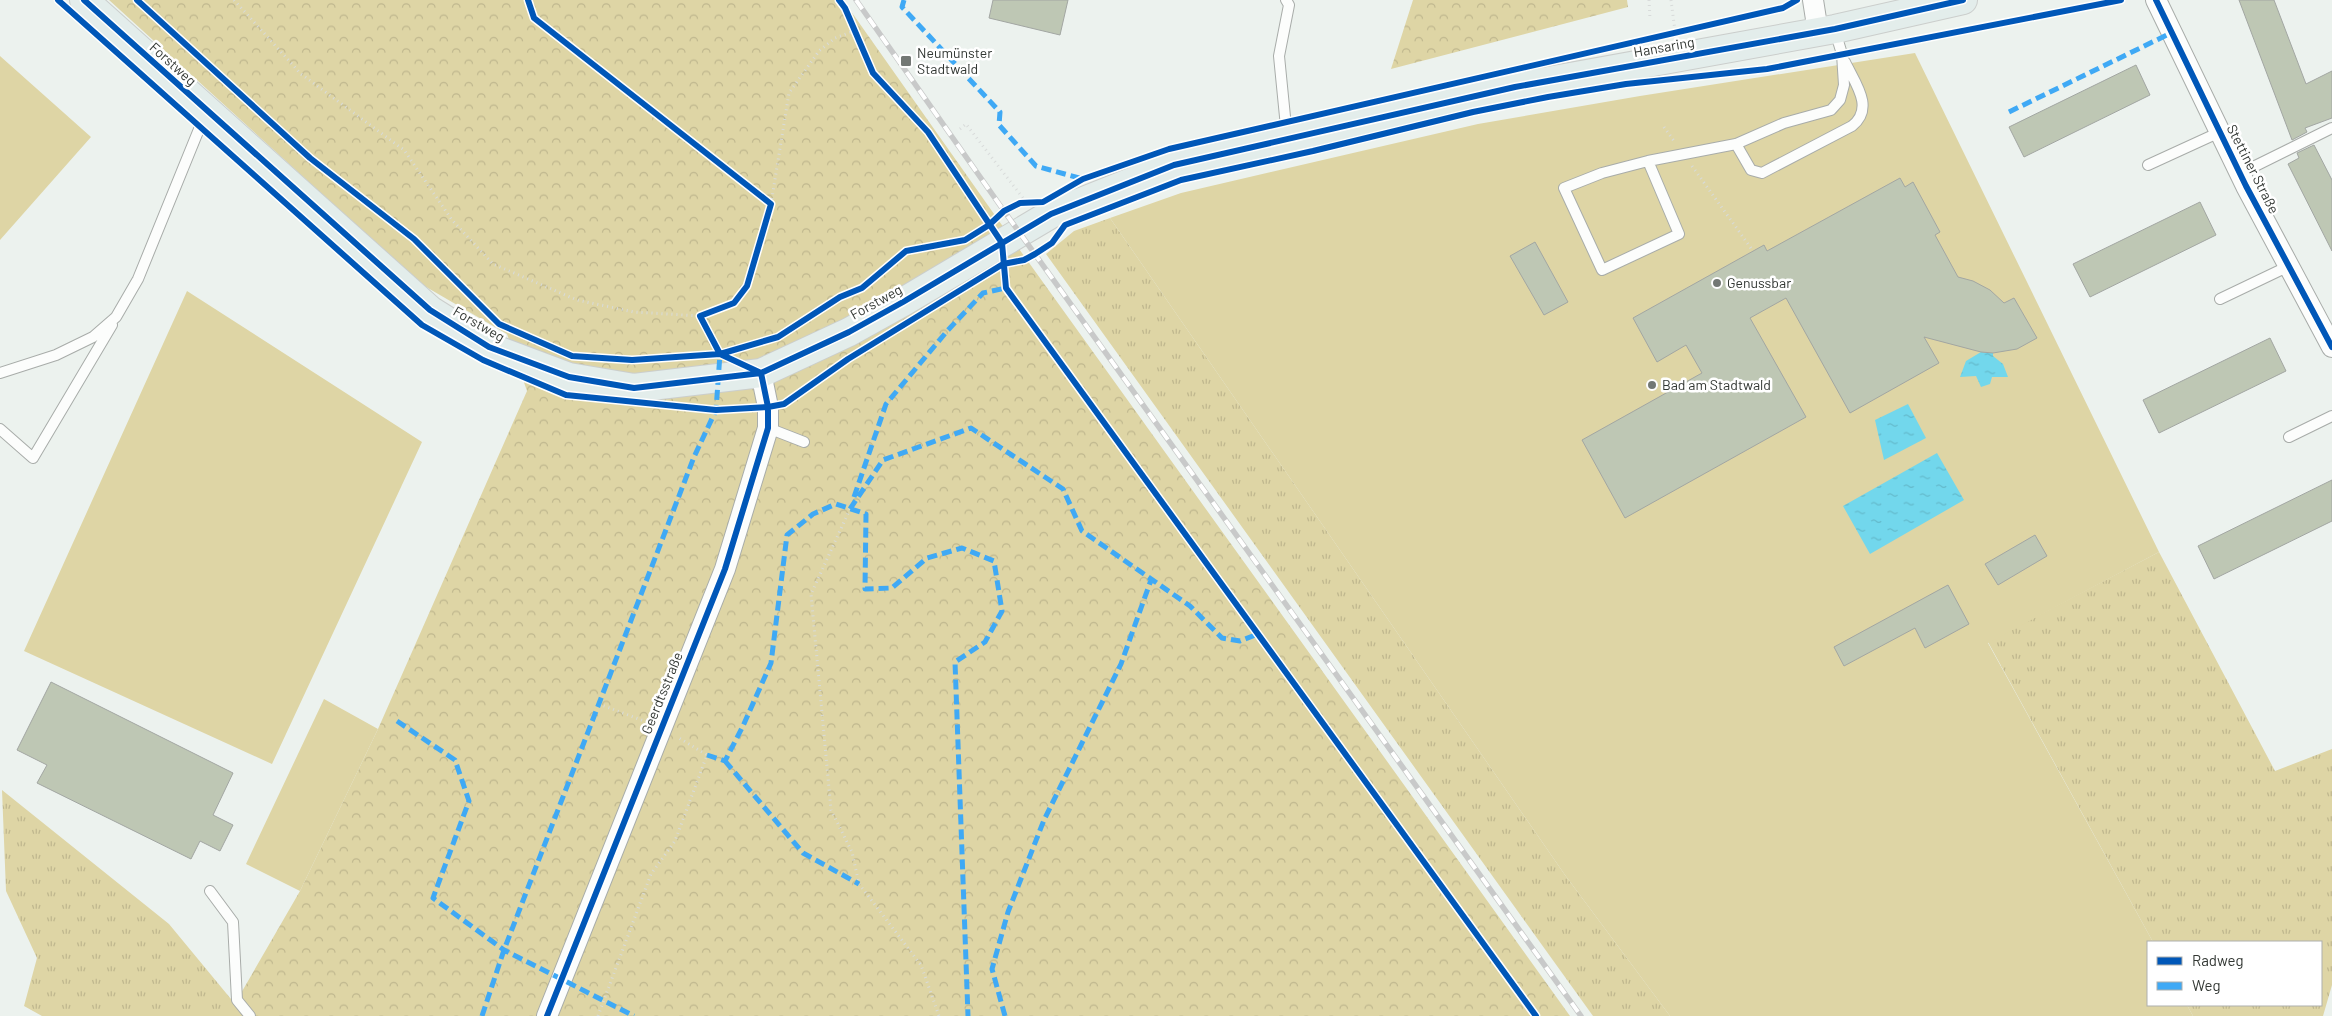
<svg xmlns="http://www.w3.org/2000/svg" width="2332" height="1016" font-family="Barlow,sans-serif">
  <style>
    .grass { fill: url(#grass-tufts) }
    .forest { fill: url(#forest-crowns) }
    .garden { fill: #ded5a5 }
    .water { fill: url(#water-ripples) }
    .building { fill: #bec7b4; stroke: #a2a6a2 }
    .lines { fill: none; stroke-linecap: round; stroke-linejoin: round }
    .lane-casing { stroke: #a8aca9; stroke-width: 12 }
    .street-casing { stroke: #a8aca9; stroke-width: 22 }
    .primary-casing { stroke: #cbcecc; stroke-width: 30 }
    .path { stroke: #d8dbda; stroke-width: 3; stroke-dasharray: 1 4; stroke-linecap: butt }
    .lane { stroke: #fcfdfc; stroke-width: 10 }
    .street { stroke: #fcfdfc; stroke-width: 20 }
    .primary { stroke: #e3edeb; stroke-width: 28 }
    .rail-casing { stroke: #c8c9c9; stroke-width: 5.5 }
    .rail { stroke: #fff; stroke-width: 4; stroke-dasharray: 11; stroke-linecap: butt }
    .quiet { stroke: #3fa9f5; stroke-width: 5; stroke-dasharray: 10 5; stroke-linecap: butt }
    .cycleway-casing { stroke: #fff; stroke-width: 9 }
    .cycleway { stroke: #0057b8; stroke-width: 6 }
    .poi-dot { fill: #737874; stroke: #fff; stroke-width: 2 }
    .labels { text-anchor: middle; stroke-width: 5; stroke-linejoin: round; paint-order: stroke }
    .street-label { font-size: 14px; fill: #323733; stroke: #fff }
    .poi-label { font-size: 14px; fill: #323733; stroke: #fff; text-anchor: start }
  </style>
  <defs>
    <pattern id="grass-tufts" width="24" height="20" patternUnits="userSpaceOnUse" patternTransform="scale(1.25)"><rect width="24" height="20" fill="#ded5a5"/><path d="M3 7l-1-3M5 7V3M7 7l1-3M15 17l-1-3M17 17v-4M19 17l1-3" fill="none" stroke="#bfb78e"/></pattern>
    <pattern id="forest-crowns" width="20" height="18" patternUnits="userSpaceOnUse" patternTransform="scale(1.25)"><rect width="20" height="18" fill="#ded5a5"/><path d="M2 6a3 3 0 1 1 6 0M12 15a3 3 0 1 1 6 0" fill="none" stroke="#bfb78e"/></pattern>
    <pattern id="water-ripples" width="26" height="14" patternUnits="userSpaceOnUse" patternTransform="scale(1.25)"><rect width="26" height="14" fill="#72d7ec"/><path d="M2 4q2-2 4 0t4 0M15 11q2-2 4 0t4 0" fill="none" stroke="#63b9cb"/></pattern>
  </defs>
  <rect width="100%" height="100%" fill="#ecf2ee"/>
  <path class="grass" d="M1110 218 1565 875 1670 1016H1593L1046 254 1074 231Z
    M2159 552 2275 771 2332 749V985L2323 1016H2193L2187 1005H2321V942H2153L1988 642Z
    M2 790 169 924 245 1016H42L24 1006 37 958 6 891Z"/>
  <path class="forest" d="M109 0H843L999 221 1570 1016H250L237 1000 300 891 378 729 527 391 507 334 421 284Z
    M1413 0H1627L1628 7 1391 69Z"/>
  <path class="garden" d="M1915 53 2159 552 1988 643 2153 942H2148V1005H2187L2193 1016H1670L1565 875 1110 218 1181 193 1478 124 1640 96Z
    M0 56 91 137 0 240Z
    M187 291 422 442 272 764 24 651Z
    M324 699 378 729 300 891 246 864Z"/>
  <path class="water" d="M1981 352 1993 353V356L2003 364 2008 377H1992L1990 384 1981 387 1976 376 1960 377 1966 361Z
    M1908 404 1926 438 1884 460 1875 420Z
    M1937 453 1964 500 1870 554 1843 506Z"/>
  <path class="building" d="M993 0H1068L1060 35 989 18Z
    M2239 0H2274L2306 84 2332 71V118L2305 128 2307 132 2292 140Z
    M2136 65 2150 95 2024 157 2009 127Z
    M2314 145 2332 180V251L2288 164 2299 158 2297 153Z
    M1900 178 1905 187 1913 182 1940 232 1935 235 1958 277 1973 281 1990 290 2004 303 2014 298 2037 338 2017 349 1993 353 1981 352 1924 337 1939 363 1850 413 1786 298 1750 318 1806 417 1625 518 1582 440 1702 373 1686 345 1657 362 1633 318 1764 245 1767 251Z
    M2200 202 2216 235 2090 297 2073 264Z
    M1535 242 1568 302 1544 315 1510 256Z
    M2270 338 2286 371 2159 433 2143 400Z
    M2332 480V521L2214 579 2198 546Z
    M2035 535 2047 556 1998 585 1985 564Z
    M1948 585 1969 624 1925 648 1915 628 1844 666 1834 647Z
    M51 682 233 773 213 815 233 825 220 851 200 841 191 859 37 783 47 765 17 750Z"/>
  <g class="lines">
    <defs>
      <path id="lane" d="M1286 0 1289 5 1279 56 1287 137
        M1736 144 1751 170 1762 173 1852 126C1875 108 1855 83 1845 62
        M1648 161 1602 173 1564 188 1602 270 1679 234 1648 161 1736 144 1784 123 1831 110 1840 100 1844 85 1842 54 1835 31
        M2148 165 2220 132
        M2241 173 2332 128
        M2220 299 2289 266
        M0 373 56 355 93 337 116 317 138 279 206 112
        M768 428 804 442
        M0 429 33 458 112 325
        M2289 437 2332 416
        M210 891 233 922 237 1000 250 1016"/>
      <path id="street" d="M1813 0 1818 32
        M2156 0 2246 186 2332 347
        M547 1016 725 569 768 428V407L761 373"/>
      <path id="primary" d="M84 0 430 310 489 347 569 377 634 388 761 373 849 332 903 302 1051 214 1174 165 1515 87 1835 29 1963 0"/>
    </defs>
    <use href="#lane" class="lane-casing"/>
    <use href="#street" class="street-casing"/>
    <use href="#primary" class="primary-casing"/>
    <path class="path" d="M234 0 301 74 404 150 452 220 493 264 577 300 634 312 700 316
      M528 0 534 18 771 204 747 286 734 303 700 316 720 354
      M839 0 845 8 873 73 928 132 989 224
      M1649 0 1650 19
      M1671 0 1675 31
      M1664 127 1674 141
      M960 129 966 124 1026 202
      M1692 166 1753 251
      M771 204 789 93 819 51 835 38 854 31
      M850 509 811 594 831 810 852 852 859 884 921 965 939 1016
      M599 704 644 721
      M598 1016 651 874 675 841 707 755 679 738"/>
    <use href="#lane" class="lane"/>
    <use href="#street" class="street"/>
    <use href="#primary" class="primary"/>
    <defs>
      <path id="rail" d="M856 0 1004 211 1581 1016"/>
    </defs>
    <use href="#rail" class="rail-casing"/>
    <use href="#rail" class="rail"/>
    <path class="quiet" d="M904 0 902 7 1000 112 999 125 1036 166 1083 179
      M2009 112 2171 33
      M854 497 886 404 948 330 983 293 1006 288
      M850 509 883 460 971 428 1063 489 1082 531 1190 606 1222 638 1240 641 1258 634
      M397 721 455 760 469 801 433 898 504 950 634 1016
      M707 755 725 761 743 726 771 663 787 535 813 514 836 504 866 514 865 589 892 588 927 558 962 548 994 561 1002 611 985 642 955 662 968 1016
      M725 761 803 853 859 884
      M482 1016 504 950 694 457 716 410 720 354
      M1005 1016 992 969 1008 912 1044 820 1121 664 1151 580"/>
    <defs>
      <path id="cycleway" d="M58 0 422 325 483 360 566 395 716 410 768 407 784 404 848 359 1003 264 1024 260 1035 254 1052 243 1065 225 1181 180 1313 151 1473 112 1548 97 1626 84 1767 69 2121 0
        M84 0 430 310 489 347 569 377 634 388 761 373 849 332 903 302 1051 214 1174 165 1515 87 1835 29 1963 0
        M137 0 310 158 414 239 499 324 572 356 632 360 720 354 778 337 840 297 862 288 906 251 965 240 989 225 1004 211 1020 203 1043 202 1083 179 1169 149 1783 8 1797 0
        M528 0 534 18 771 204 747 286 734 303 700 316 720 354 761 373
        M839 0 845 8 873 73 928 132 1002 243 1006 288 1536 1016
        M2156 0 2246 186 2332 347
        M547 1016 725 569 768 428V407L761 373"/>
    </defs>
    <use href="#cycleway" class="cycleway-casing"/>
    <use href="#cycleway" class="cycleway"/>
  </g>
  <g class="poi-dot">
    <rect x="900" y="55" width="12" height="12" rx="2.5"/>
    <circle cx="1717" cy="283" r="5"/>
    <circle cx="1652" cy="385" r="5"/>
  </g>
  <g class="labels">
    <g class="street-label">
      <text transform="translate(1664 47) rotate(-10)" y="5">Hansaring</text>
      <text transform="translate(173 64) rotate(42)" y="5">Forstweg</text>
      <text transform="translate(2253 169) rotate(63)" y="5">Stettiner Straße</text>
      <text transform="translate(876 302) rotate(-29)" y="5">Forstweg</text>
      <text transform="translate(479 324) rotate(30)" y="5">Forstweg</text>
      <text transform="translate(662 693) rotate(-68)" y="5">Geerdtsstraße</text>
    </g>
    <g class="poi-label">
      <text x="917" y="58">Neumünster<tspan x="917" dy="16">Stadtwald</tspan></text>
      <text x="1727" y="288">Genussbar</text>
      <text x="1662" y="390">Bad am Stadtwald</text>
    </g>
  </g>
  <rect x="2147" y="941" width="175" height="65" fill="#ffffff" stroke="#adafad"/>
  <rect x="2157" y="957" width="25" height="8" fill="#0057b8" stroke="#adafad"/>
  <text x="2192" y="966" font-size="15" fill="#323733">Radweg</text>
  <rect x="2157" y="982" width="25" height="8" fill="#3fa9f5" stroke="#adafad"/>
  <text x="2192" y="991" font-size="15" fill="#323733">Weg</text>
</svg>
